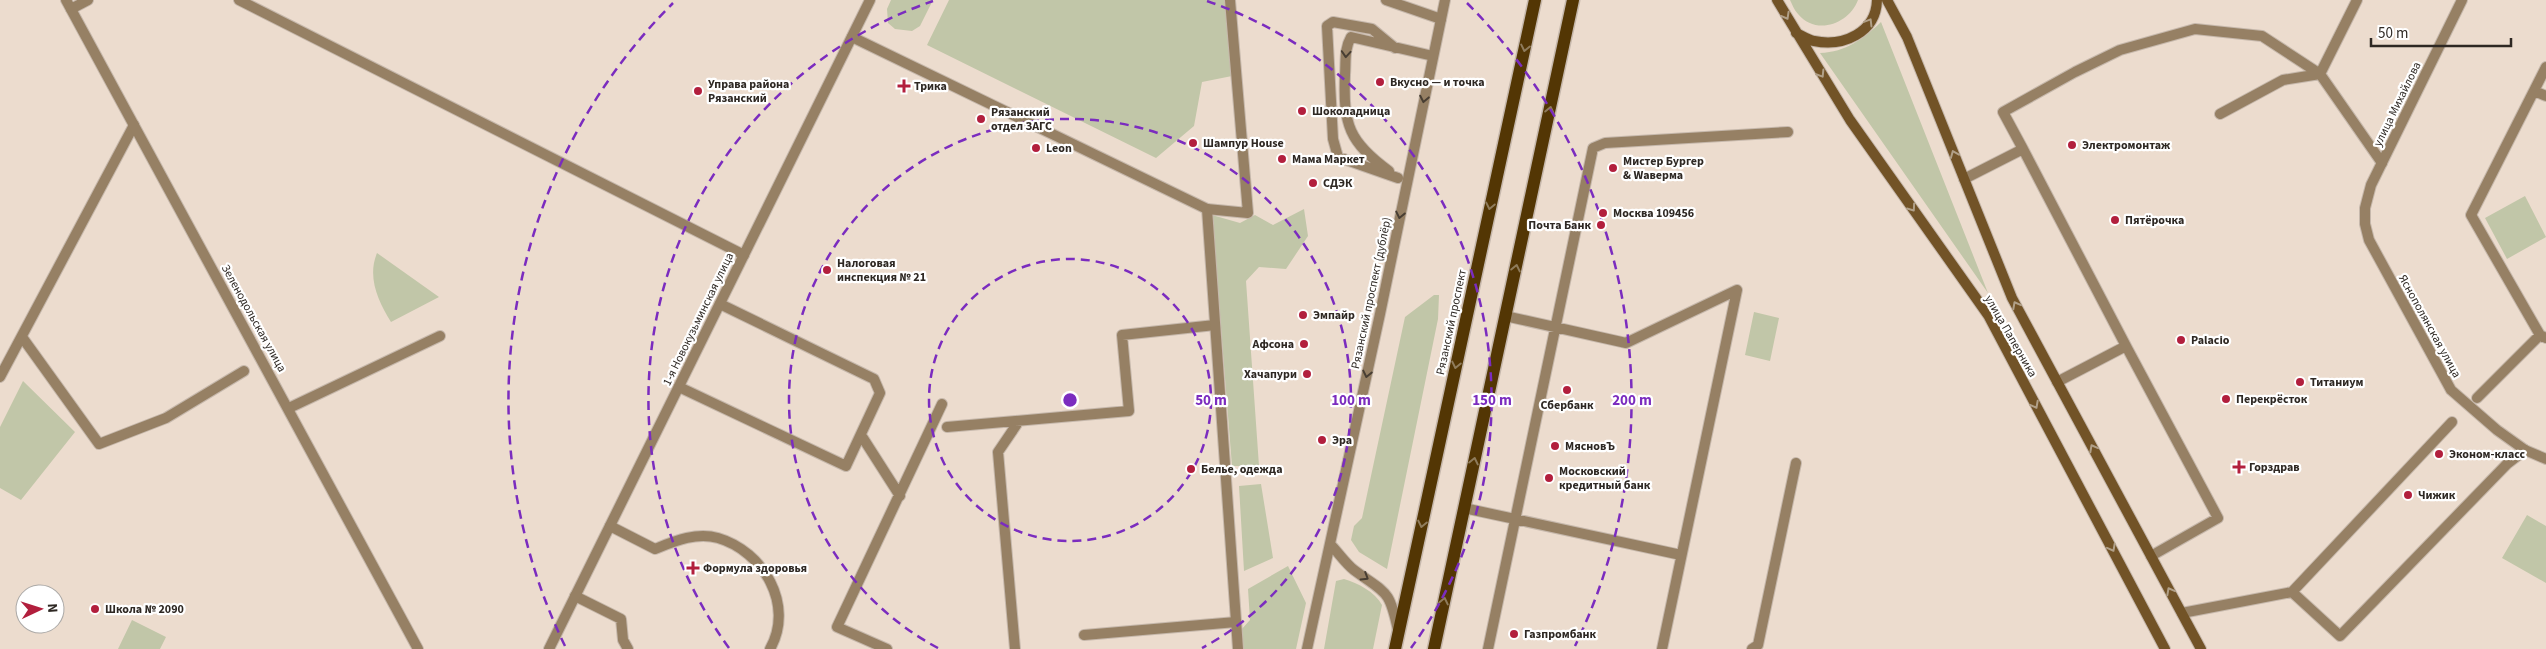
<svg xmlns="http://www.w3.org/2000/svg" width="2546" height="649" font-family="'Source Sans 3',sans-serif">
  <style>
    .green { fill: #c1c6a8 }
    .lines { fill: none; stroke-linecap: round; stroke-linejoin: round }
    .service-casing { stroke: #c6b8ac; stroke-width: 12 }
    .minor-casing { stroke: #c6b8ac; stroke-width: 12 }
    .tertiary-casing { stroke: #c6b8ac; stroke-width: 12 }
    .secondary-casing { stroke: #c6b8ac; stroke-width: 12 }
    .primary-casing { stroke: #c6b8ac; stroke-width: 15 }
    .service { stroke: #968064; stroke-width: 10 }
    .minor { stroke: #968064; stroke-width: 10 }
    .tertiary { stroke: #968064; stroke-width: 10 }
    .secondary { stroke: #725327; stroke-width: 10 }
    .primary { stroke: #533604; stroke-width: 12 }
    .oneway { stroke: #b1a088 }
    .oneway2 { stroke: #8f7c5c }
    .oneway3 { stroke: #483e33 }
    .ring { fill: none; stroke: #7b2cbf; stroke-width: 2.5; stroke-dasharray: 9 6 }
    .poi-dot { fill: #b21f3d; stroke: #fff; stroke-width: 2 }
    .labels { text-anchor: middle; stroke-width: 4.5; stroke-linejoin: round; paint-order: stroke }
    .poi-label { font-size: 12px; font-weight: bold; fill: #2e2823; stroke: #fff; text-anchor: start }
    .street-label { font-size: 12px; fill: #2e2823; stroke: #fff }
    .centre { fill: #7b2cbf; stroke: #fff; stroke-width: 2.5 }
    .ring-label { font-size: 15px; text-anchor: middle; font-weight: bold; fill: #7b2cbf; stroke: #fff; stroke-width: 4.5; stroke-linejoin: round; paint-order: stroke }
  </style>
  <rect width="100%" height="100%" fill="#ecdcce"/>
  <path class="green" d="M891 0H933L920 26 912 31 895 29 888 23 887 9Z
    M949 0H1224L1229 12 1232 76 1202 82 1194 126 1156 158 927 45Z
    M1790 0H1858C1849 24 1816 36 1798 14 1794 10 1792 4 1790 0Z
    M1881 22 1988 293 1820 53C1846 52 1863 39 1881 22Z
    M2525 196 2546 237 2507 259 2485 218Z
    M1304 209 1308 236 1286 269 1259 267 1246 281 1259 466H1232L1212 215 1240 223 1255 215 1273 225Z
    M377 253 439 297 391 322C378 301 367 277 377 253Z
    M1434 295H1439L1438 319 1387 569 1359 552 1351 540 1354 526 1362 518 1405 317Z
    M1754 312 1779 318 1770 361 1745 355Z
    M23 381 75 432 21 500 0 488V427Z
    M1261 484 1273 558 1244 571 1239 486Z
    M2527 515 2546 526V583L2502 558Z
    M1288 566 1306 603 1296 649H1242L1240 631 1250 620 1248 589Z
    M1344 579C1358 583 1375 592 1382 605L1373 649H1324L1336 581Z
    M132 620 166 637 160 649H118Z"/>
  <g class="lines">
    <defs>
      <path id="service" d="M239 0 744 255
        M1386 0 1441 19
        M2357 0 2320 74 2382 163
        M71 9 88 0
        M1395 48 1372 29 1333 22 1327 26 1333 139 1338 157 1398 178
        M2546 67 2471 215 2540 335 2546 338
        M2534 91 2546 96
        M2023 149 2126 346
        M1389 171C1349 142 1343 125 1345 75 1346 62 1344 49 1351 37L1433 56
        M1964 179 2023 149 2003 112 2075 72 2120 50 2195 29 2262 36 2320 74 2283 80 2220 114
        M1207 209 1248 213 1230 0
        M1505 316 1626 343 1737 290
        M22 337 99 444 166 418 244 371
        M0 377 134 125
        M2057 382 2126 346 2218 518 2151 556
        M679 387 846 466 880 393 874 379 720 304
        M2477 398 2540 335
        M289 408 440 336
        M2452 422 2292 592 2340 636 2507 464 2525 450
        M947 427 1129 411 1122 335 1215 325
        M861 435 900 496
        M1464 508 1681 555
        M610 526 655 549C675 541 696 532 718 538 763 551 795 605 770 649
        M575 596 621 619 623 640 628 649
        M2182 613 2292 592
        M1084 635 1236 622
        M887 649 837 627 942 404
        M1015 649 998 452 1019 421
        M1488 649 1593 148 1605 143 1788 132
        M1662 649 1737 290
        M1752 649 1758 645 1796 463"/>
      <path id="minor" d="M852 37 1207 209 1238 649
        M1330 544C1338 552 1345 563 1354 570 1386 594 1389 588 1398 630
        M1307 649 1380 314 1445 0"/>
      <path id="tertiary" d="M66 0 418 649
        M2462 0 2371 185 2365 208V224L2369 240 2451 390 2497 430 2525 450 2546 459
        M549 649 870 0"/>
      <path id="secondary" d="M1777 0 1850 120 1988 315 2165 649
        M1887 0 1907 37 2012 298 2201 649
        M1796 33C1801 35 1808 40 1814 41 1843 47 1876 33 1877 0"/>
      <path id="primary" d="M1395 649 1535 0
        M1434 649 1573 0"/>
    </defs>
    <use href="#service" class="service-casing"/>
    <use href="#minor" class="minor-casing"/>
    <use href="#tertiary" class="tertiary-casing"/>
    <use href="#secondary" class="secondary-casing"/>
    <use href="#primary" class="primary-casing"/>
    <use href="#service" class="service"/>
    <use href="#minor" class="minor"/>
    <use href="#tertiary" class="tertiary"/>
    <use href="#secondary" class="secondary"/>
    <use href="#primary" class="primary"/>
  </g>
  <defs><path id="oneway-chevron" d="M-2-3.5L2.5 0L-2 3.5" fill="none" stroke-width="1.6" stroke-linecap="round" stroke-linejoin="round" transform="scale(1.25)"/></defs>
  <g class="oneway">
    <use href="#oneway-chevron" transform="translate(1786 16) rotate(61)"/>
    <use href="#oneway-chevron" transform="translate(1869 22) rotate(-59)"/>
    <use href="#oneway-chevron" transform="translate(1821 74) rotate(58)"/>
    <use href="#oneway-chevron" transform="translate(1954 154) rotate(-112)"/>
    <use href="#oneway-chevron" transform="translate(1912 208) rotate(55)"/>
    <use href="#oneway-chevron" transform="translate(2016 305) rotate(-118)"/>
    <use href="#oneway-chevron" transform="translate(2035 405) rotate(62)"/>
    <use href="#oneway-chevron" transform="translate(2093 448) rotate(-118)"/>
    <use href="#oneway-chevron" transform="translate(2112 548) rotate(62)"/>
    <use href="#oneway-chevron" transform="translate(2170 591) rotate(-118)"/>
  </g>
  <g class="oneway2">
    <use href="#oneway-chevron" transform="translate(1525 48) rotate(102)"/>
    <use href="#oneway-chevron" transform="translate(1550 110) rotate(-78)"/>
    <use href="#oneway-chevron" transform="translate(1490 206) rotate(102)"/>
    <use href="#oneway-chevron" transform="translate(1516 268) rotate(-78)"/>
    <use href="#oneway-chevron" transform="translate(1456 365) rotate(102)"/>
    <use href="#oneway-chevron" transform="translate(1474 461) rotate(-78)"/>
    <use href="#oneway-chevron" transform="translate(1422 524) rotate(102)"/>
    <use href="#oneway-chevron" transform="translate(1444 601) rotate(-78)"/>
  </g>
  <g class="oneway3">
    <use href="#oneway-chevron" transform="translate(1346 54) rotate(94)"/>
    <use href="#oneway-chevron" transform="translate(1424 99) rotate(101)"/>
    <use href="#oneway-chevron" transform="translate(1400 215) rotate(102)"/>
    <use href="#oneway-chevron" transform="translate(1367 374) rotate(102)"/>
    <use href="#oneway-chevron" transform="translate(1365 577) rotate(32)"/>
  </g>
  <g class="ring">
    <circle cx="1070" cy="400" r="141"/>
    <path d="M938 648A281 281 0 1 1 1202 648"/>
    <path d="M729 648A422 422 0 0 1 933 1M1207 1A422 422 0 0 1 1411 648"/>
    <path d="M565 646A562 562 0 0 1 673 3M1467 3A562 562 0 0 1 1575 646"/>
  </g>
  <g class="poi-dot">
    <circle cx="1380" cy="82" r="5"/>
    <path d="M901.5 78.5h5v5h5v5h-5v5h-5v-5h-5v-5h5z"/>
    <circle cx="698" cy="91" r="5"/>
    <circle cx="1302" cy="111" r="5"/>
    <circle cx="981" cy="119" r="5"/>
    <circle cx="1193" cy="143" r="5"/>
    <circle cx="2072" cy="145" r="5"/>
    <circle cx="1036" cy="148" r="5"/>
    <circle cx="1282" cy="159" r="5"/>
    <circle cx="1613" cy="168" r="5"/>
    <circle cx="1313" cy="183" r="5"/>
    <circle cx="1603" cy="213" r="5"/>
    <circle cx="2115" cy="220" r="5"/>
    <circle cx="1601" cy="225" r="5"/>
    <circle cx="827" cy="270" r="5"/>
    <circle cx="1303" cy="315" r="5"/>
    <circle cx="2181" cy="340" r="5"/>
    <circle cx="1304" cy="344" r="5"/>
    <circle cx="1307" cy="374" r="5"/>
    <circle cx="2300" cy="382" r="5"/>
    <circle cx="1567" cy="390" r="5"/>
    <circle cx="2226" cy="399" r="5"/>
    <circle cx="1322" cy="440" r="5"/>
    <circle cx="1555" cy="446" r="5"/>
    <circle cx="2439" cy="454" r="5"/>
    <path d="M2236.5 459.5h5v5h5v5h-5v5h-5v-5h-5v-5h5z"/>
    <circle cx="1191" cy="469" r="5"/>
    <circle cx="1549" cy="478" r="5"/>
    <circle cx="2408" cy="495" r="5"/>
    <path d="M690.5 560.5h5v5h5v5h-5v5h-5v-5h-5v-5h5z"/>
    <circle cx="95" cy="609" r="5"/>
    <circle cx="1514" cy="634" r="5"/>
  </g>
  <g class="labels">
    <g class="poi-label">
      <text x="1390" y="86">Вкусно — и точка</text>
      <text x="708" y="88">Управа района<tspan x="708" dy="14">Рязанский</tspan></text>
      <text x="914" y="90">Трика</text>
      <text x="1312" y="115">Шоколадница</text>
      <text x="991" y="116">Рязанский<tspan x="991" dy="14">отдел ЗАГС</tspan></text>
      <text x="1203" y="147">Шампур House</text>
      <text x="2082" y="149">Электромонтаж</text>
      <text x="1046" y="152">Leon</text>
      <text x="1292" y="163">Мама Маркет</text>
      <text x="1623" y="165">Мистер Бургер<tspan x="1623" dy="14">&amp; Wаверма</tspan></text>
      <text x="1323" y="187">СДЭК</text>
      <text x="1613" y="217">Москва 109456</text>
      <text x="2125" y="224">Пятёрочка</text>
      <text x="1591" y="229" text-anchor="end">Почта Банк</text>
      <text x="837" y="267">Налоговая<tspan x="837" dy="14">инспекция № 21</tspan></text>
      <text x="1313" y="319">Эмпайр</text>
      <text x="2191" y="344">Palacio</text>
      <text x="1294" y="348" text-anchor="end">Афсона</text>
      <text x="1297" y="378" text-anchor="end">Хачапури</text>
      <text x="2310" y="386">Титаниум</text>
      <text x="2236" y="403">Перекрёсток</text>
      <text x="1567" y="409" text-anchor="middle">Сбербанк</text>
      <text x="1332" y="444">Эра</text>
      <text x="1565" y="450">МясновЪ</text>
      <text x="2449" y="458">Эконом-класс</text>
      <text x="2249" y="471">Горздрав</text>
      <text x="1201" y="473">Белье, одежда</text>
      <text x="1559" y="475">Московский<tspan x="1559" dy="14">кредитный банк</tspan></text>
      <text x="2418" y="499">Чижик</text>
      <text x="703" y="572">Формула здоровья</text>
      <text x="105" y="613">Школа № 2090</text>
      <text x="1524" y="638">Газпромбанк</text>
    </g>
    <g class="street-label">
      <text transform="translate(2397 104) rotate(-64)" y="4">улица Михайлова</text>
      <text transform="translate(1371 293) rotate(-78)" y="4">Рязанский проспект (дублёр)</text>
      <text transform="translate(254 318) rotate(61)" y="4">Зеленодольская улица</text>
      <text transform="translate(698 319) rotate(-64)" y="4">1-я Новокузьминская улица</text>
      <text transform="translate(1451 322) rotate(-78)" y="4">Рязанский проспект</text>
      <text transform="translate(2430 326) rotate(61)" y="4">Яснополянская улица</text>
      <text transform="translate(2011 336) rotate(60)" y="4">улица Паперника</text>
    </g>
  </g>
  <circle cx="1070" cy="400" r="8" class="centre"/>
  <g class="ring-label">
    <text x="1211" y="405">50 m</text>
    <text x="1351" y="405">100 m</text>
    <text x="1492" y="405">150 m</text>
    <text x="1632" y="405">200 m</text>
  </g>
  <g transform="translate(40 609) rotate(86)"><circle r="24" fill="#ffffff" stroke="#aba9a7"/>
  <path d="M0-4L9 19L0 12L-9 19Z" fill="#b21f3d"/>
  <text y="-8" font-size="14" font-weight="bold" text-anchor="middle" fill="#2e2823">N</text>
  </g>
  <path d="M2371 38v8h140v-8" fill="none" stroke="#2e2823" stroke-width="2.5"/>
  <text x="2378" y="38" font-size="15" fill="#2e2823" stroke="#ffffff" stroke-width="4" paint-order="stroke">50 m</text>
</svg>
